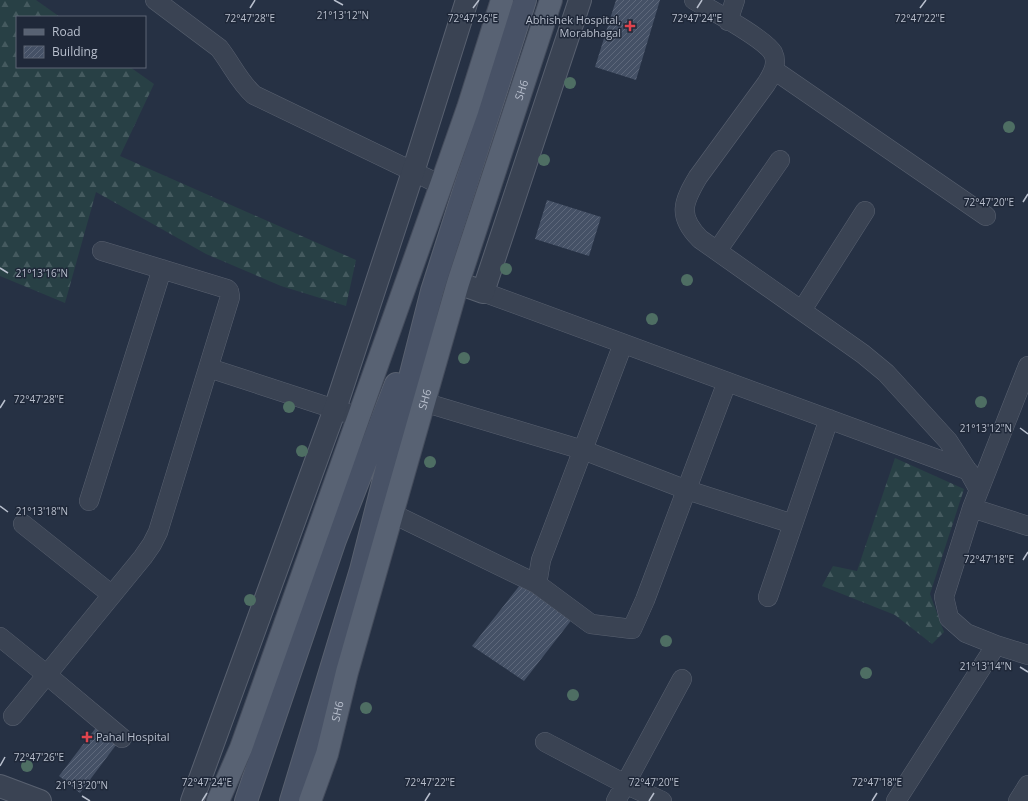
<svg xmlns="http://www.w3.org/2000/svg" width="1028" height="801" font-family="'Open Sans',sans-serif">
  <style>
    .forest { fill: url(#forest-firs) }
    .building { fill: url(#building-hatch) }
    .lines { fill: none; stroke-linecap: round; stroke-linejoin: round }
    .minor-casing { stroke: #596170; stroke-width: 20 }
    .tertiary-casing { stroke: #596170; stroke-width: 24 }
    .secondary-casing { stroke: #596170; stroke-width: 24 }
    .primary-casing { stroke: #444c5c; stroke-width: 24 }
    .minor { stroke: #3a4353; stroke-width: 19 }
    .tertiary { stroke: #3a4353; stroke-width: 22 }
    .secondary { stroke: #485266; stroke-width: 22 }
    .primary { stroke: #586273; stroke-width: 22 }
    .tree { fill: #4e6e63 }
    .ticks { fill: none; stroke: #b8bfcd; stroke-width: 1.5 }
    .health-dot { fill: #e0444e; stroke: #1f2839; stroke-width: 1.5 }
    .labels { text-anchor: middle; stroke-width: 3; stroke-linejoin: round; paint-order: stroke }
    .poi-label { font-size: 11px; fill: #b8bfcd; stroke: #1f2839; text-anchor: end }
    .street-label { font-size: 11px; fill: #b8bfcd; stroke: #1f2839 }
    .ticks-label { font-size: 10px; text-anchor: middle; fill: #b8bfcd; stroke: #1f2839; stroke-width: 3; stroke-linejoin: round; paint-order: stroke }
  </style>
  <defs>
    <pattern id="forest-firs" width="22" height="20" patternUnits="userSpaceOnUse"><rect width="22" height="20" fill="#284045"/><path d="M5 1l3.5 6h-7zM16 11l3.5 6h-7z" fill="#455a5f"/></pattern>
    <pattern id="building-hatch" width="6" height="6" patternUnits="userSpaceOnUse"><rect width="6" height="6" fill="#455166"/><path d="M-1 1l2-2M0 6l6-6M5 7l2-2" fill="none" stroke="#5e687b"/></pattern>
  </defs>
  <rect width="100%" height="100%" fill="#263144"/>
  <path class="forest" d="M0 0H36L60 17H17V67H130L154 84 120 156 356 260 346 306 281 286 206 254 96 192 65 303 0 276Z
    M895 458 964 489 930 594 944 632 932 644 895 615 822 586 833 566 857 571Z"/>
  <path class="building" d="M616 0H660L636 80 595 67Z
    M547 200 601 217 589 256 535 239Z
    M520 585 573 618 524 681 472 646Z
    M98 725 119 741 80 793 59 776Z"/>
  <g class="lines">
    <defs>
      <path id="minor" d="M155 0 219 48C231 63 239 82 254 95L441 185
        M694 0C711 10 764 38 773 53 774 55 775 60 775 62 775 70 770 78 766 84L698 177C683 202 677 216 700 239L863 354 886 373 948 441 967 470 969 472 979 490
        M728 21 735 0
        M774 70 986 216
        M717 251 780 160
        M483 292 967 470
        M802 310 865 211
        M1028 366 972 508 944 597 949 618 966 633 996 645 1028 655
        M209 368 359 417
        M423 402 583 450 687 490 793 524
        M89 501 162 269
        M972 508 1028 526
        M391 513 537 584 591 624 632 629 645 600 727 382
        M23 524 112 595
        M537 584 541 560 623 344
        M768 597 829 419
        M0 637 47 675 122 738
        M13 716 143 557 152 544 158 532 230 297 229 291 227 289 102 251
        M545 742 625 784 662 801
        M616 801 682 679
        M896 801 996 645
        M1018 801 1028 785"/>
      <path id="tertiary" d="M458 283 483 292 580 0
        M0 786 40 801
        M192 801 335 409 413 172 467 0"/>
      <path id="secondary" d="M246 801 335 540 396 384
        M291 801 361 570 432 291 525 0"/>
      <g id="primary">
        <path d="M218 801 241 748 441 185 468 108 502 0"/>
        <path id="s1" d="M310 801 327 754 347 672 458 283 551 0"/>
      </g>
    </defs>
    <use href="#minor" class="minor-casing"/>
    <use href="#tertiary" class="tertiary-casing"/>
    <use href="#secondary" class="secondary-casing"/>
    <use href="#primary" class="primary-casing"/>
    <use href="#minor" class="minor"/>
    <use href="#tertiary" class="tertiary"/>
    <use href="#secondary" class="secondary"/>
    <use href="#primary" class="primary"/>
  </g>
  <g class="tree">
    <circle cx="570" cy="83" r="6"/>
    <circle cx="1009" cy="127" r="6"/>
    <circle cx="544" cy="160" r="6"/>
    <circle cx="506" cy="269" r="6"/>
    <circle cx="687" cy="280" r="6"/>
    <circle cx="652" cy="319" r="6"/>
    <circle cx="464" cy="358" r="6"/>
    <circle cx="981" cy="402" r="6"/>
    <circle cx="289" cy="407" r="6"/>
    <circle cx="302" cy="451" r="6"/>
    <circle cx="430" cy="462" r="6"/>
    <circle cx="250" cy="600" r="6"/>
    <circle cx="666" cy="641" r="6"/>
    <circle cx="866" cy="673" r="6"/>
    <circle cx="573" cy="695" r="6"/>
    <circle cx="366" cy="708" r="6"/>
    <circle cx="27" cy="766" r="6"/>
  </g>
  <path class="ticks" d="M334 0 343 5M250 8 255 0M473 8 479 0M697 8 702 0M920 8 926 0M1023 202 1028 194M0 268 8 273M0 408 5 400M1020 428 1028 434M0 506 8 512M1023 560 1028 552M1020 667 1028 672M0 766 5 757M82 796 90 801M202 801 207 793M425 801 430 793M649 801 654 793M872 801 877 793"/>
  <g class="health-dot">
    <path d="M628 20h4v4h4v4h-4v4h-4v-4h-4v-4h4z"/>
    <path d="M85 731h4v4h4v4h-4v4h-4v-4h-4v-4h4z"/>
  </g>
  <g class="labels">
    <g class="poi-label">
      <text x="621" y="24">Abhishek Hospital,<tspan x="621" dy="13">Morabhagal</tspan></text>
      <text x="96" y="741" text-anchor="start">Pahal Hospital</text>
    </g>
    <g class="street-label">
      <text dy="4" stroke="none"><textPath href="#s1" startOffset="742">SH6</textPath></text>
      <text dy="4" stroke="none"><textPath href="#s1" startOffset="418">SH6</textPath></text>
      <text dy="4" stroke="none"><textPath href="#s1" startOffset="94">SH6</textPath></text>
    </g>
  </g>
  <g class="ticks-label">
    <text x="343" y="19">21°13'12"N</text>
    <text x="250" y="22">72°47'28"E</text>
    <text x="473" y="22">72°47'26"E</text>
    <text x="697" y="22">72°47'24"E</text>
    <text x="920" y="22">72°47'22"E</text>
    <text x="989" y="206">72°47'20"E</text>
    <text x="42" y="277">21°13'16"N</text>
    <text x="39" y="403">72°47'28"E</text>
    <text x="986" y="432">21°13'12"N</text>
    <text x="42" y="515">21°13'18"N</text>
    <text x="989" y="563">72°47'18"E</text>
    <text x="986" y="670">21°13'14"N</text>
    <text x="39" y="761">72°47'26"E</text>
    <text x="207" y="786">72°47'24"E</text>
    <text x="430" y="786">72°47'22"E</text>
    <text x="654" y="786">72°47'20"E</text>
    <text x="877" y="786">72°47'18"E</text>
    <text x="82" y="789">21°13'20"N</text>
  </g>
  <rect x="16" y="16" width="130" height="52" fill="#1f2839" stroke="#5c6474"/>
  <rect x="24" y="29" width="20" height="6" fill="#586273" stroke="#5c6474"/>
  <text x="52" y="36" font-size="12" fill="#b8bfcd">Road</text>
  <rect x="24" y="46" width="20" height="12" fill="url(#building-hatch)" stroke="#5c6474"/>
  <text x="52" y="56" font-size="12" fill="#b8bfcd">Building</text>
</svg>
